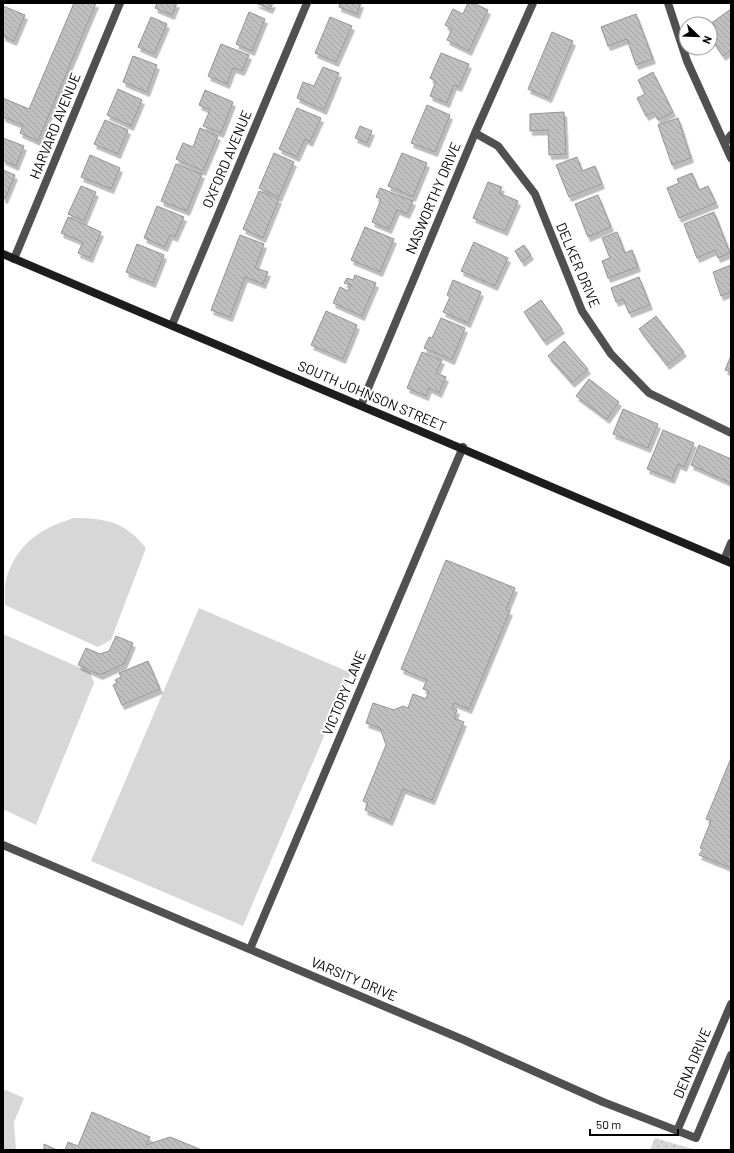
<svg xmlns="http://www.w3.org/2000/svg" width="734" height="1153" font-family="Barlow,sans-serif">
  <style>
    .grass { fill: #d7d7d7 }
    .park { fill: url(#park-dots) }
    .building { fill: url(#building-back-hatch); stroke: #949494; filter: url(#shadow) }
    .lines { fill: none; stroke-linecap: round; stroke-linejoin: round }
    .street { stroke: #505050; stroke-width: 8 }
    .secondary { stroke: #1d1d1d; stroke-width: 8 }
    .labels { text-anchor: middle; stroke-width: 4; stroke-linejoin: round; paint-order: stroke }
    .street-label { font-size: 14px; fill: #000; stroke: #fff }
  </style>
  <defs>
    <pattern id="park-dots" width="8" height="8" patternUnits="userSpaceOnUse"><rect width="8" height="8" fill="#d7d7d7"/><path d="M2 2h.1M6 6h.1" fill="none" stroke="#b7b7b7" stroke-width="1.8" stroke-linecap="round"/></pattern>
    <pattern id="building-back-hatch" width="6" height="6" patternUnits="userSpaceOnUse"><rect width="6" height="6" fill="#c0c0c0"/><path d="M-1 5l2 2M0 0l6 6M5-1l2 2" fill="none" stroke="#a3a3a3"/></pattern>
    <filter id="shadow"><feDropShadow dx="2.5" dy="4.5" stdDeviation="0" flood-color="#0004"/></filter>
  </defs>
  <rect width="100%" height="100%" fill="#fff"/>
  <path class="grass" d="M74 518C106 518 125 522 146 548L111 640 98 647 5 605C5 597 4 588 6 580 16 544 41 528 74 518Z
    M199 608 351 673 243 926 91 861Z
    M3 634 90 672 94 683 36 825 3 809Z
    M3 1089 24 1098 14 1122 16 1150H3Z"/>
  <path class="park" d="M655 1138 696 1150H650Z"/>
  <path class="building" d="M74 3H96L38 141 20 133 23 125 3 117V98L29 109Z
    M157 3H177L172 15 155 8Z
    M256 3H273L270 9Z
    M340 3H361L357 14 339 7Z
    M468 3H473L488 10 469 51 447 40 452 29 445 25 453 9 463 14Z
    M3 6 25 15 14 41 3 36Z
    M731 9V50L723 56 710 37V24Z
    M249 12 265 19 252 51 236 44Z
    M636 14 653 59 636 65 627 39 608 46 601 27Z
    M151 17 167 24 154 54 138 47Z
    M330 17 352 26 336 62 315 53Z
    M552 32 573 41 549 98 528 89Z
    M221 44 249 55 242 71 233 68 227 84 208 76Z
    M441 53 469 64 459 87 454 85 447 103 430 96 436 81 430 78Z
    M133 56 157 65 147 92 123 82Z
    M323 67 339 73 324 110 297 98 303 82 314 86Z
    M653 72 673 112 658 120 654 112 646 116 637 98 645 94 638 80Z
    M118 89 142 100 131 126 107 115Z
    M205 90 233 102 221 133 203 126 210 110 199 105Z
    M427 105 450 115 435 152 411 143Z
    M297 108 321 118 310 142 305 139 297 157 279 149Z
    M564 112 566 154 549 155 548 130 530 131V114Z
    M678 118 691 158 672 165 658 125Z
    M105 120 128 130 118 154 94 144Z
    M360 126 372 131 367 143 355 138Z
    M200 128 218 136 203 171 176 159 183 143 193 147Z
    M3 138 24 146 16 166 3 160Z
    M274 153 294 162 279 197 259 188Z
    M402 153 427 163 413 197 388 186Z
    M90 155 120 168 111 189 81 177Z
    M577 157 582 171 595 166 602 184 569 197 556 165Z
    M176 164 202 174 187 211 161 201Z
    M3 170 15 175 5 199 3 198Z
    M692 173 699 190 708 186 716 203 679 218 667 188 679 183 677 179Z
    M488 182 502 187 499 193 518 201 505 231 473 218Z
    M81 186 96 192 84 221 68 214Z
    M380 188 413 201 407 214 397 210 389 229 372 222 381 199 376 197Z
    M259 191 279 199 263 238 243 229Z
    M598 195 611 227 588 237 575 204Z
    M157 206 184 217 175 237 170 235 165 247 144 238Z
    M714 212 730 253 718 258 715 250 697 258 684 224Z
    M68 217 101 232 90 258 78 253 83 242 61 233Z
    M365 227 394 239 380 272 351 260Z
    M617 232 625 253 632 250 638 267 608 278 602 261 610 258 602 238Z
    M240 235 264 244 255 268 268 272 263 284 245 277 230 317 211 310Z
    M474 242 508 258 495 286 461 271Z
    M137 244 164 255 153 283 126 272Z
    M524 245 531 255 522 262 515 251Z
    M731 265V292L721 296 713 272Z
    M355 275 376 283 362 316 333 303 340 287 348 291 351 285 344 283 347 278 353 280Z
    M639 277 650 305 629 313 623 299 616 302 611 288Z
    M453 280 481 292 468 323 443 312 450 297 447 295Z
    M541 300 562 329 544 341 524 312Z
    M326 311 357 325 343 359 311 345Z
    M656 316 684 352 667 365 639 329Z
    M441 318 465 328 452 360 424 348 429 337 432 338Z
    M564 341 588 369 572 383 548 356Z
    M422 352 442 360 436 373 446 377 439 393 429 388 426 396 407 388Z
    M730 358 731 359V372L725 370Z
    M589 379 619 402 607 419 576 396Z
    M623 409 658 424 648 448 613 434Z
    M663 430 694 443 684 467 678 464 672 479 647 469Z
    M699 445 731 459V483L691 465Z
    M446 560 515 588 506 610 510 611 469 709 454 703 452 708 457 710 454 718 464 722 432 800 403 789 390 821 365 810 368 803 363 801 386 745 380 728 366 723 373 703 394 710 403 706 408 708 413 694 426 699 429 691 423 689 427 680 401 669Z
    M116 636 133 643 124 664 100 675 78 665 86 648 100 654 109 651Z
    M148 661 160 689 122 705 113 685 117 683 115 680 121 677 119 673Z
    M731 758V868L699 855 703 849 700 848 711 821 706 819Z
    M92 1112 150 1137 146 1145 170 1137 202 1150H65L68 1142 78 1146Z
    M44 1144 57 1150H44Z"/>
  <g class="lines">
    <path class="street" d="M668 3 687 61 731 158
      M475 133 498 146 535 194 582 311 611 354 649 393 731 433
      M725 143 731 135
      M14 259 120 3
      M172 325 307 3
      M361 405 475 133 533 3
      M724 560 731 543
      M3 845 464 1040 603 1102 696 1138 731 1055
      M250 949 463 447
      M677 1131 731 1004"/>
    <path class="secondary" d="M3 254 731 563"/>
  </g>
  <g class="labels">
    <g class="street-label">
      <text transform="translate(55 126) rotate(-68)" y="5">HARVARD AVENUE</text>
      <text transform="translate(227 159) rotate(-67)" y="5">OXFORD AVENUE</text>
      <text transform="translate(433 198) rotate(-67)" y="5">NASWORTHY DRIVE</text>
      <text transform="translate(578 265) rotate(67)" y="5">DELKER DRIVE</text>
      <text transform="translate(372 396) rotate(23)" y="5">SOUTH JOHNSON STREET</text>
      <text transform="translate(344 693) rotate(-67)" y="5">VICTORY LANE</text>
      <text transform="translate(354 979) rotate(23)" y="5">VARSITY DRIVE</text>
      <text transform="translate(692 1063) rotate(-67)" y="5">DENA DRIVE</text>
    </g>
  </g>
  <rect width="734" height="1153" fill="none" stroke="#000000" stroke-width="8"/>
  <g transform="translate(698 36) rotate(113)"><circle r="19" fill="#ffffff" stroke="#999999"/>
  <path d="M0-3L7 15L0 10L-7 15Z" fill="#000000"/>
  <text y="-6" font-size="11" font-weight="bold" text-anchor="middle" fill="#000000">N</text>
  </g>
  <path d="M590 1129v6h88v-6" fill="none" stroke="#000000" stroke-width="2"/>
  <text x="596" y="1129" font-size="12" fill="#000000" stroke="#ffffff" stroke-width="3" paint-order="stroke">50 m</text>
</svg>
